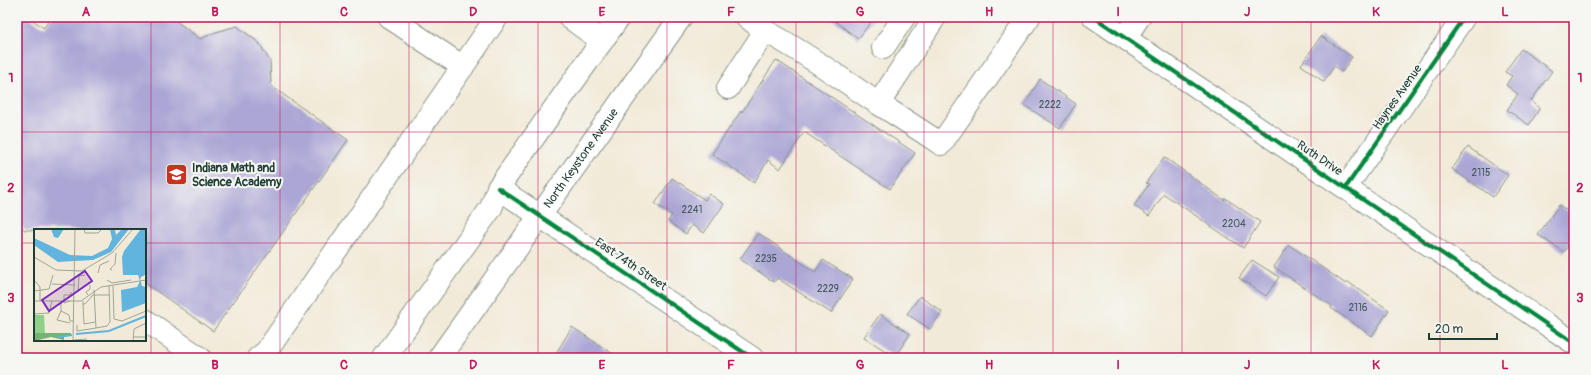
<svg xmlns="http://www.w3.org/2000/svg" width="1591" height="375" font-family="Pangolin,sans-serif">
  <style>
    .building { fill: #aca6d5 }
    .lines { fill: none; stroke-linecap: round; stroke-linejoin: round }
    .minor-casing { stroke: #889486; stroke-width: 24 }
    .major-casing { stroke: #889486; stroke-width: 24 }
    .minor { stroke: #fff; stroke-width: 22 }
    .major { stroke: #fff; stroke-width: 22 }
    .cycleway-casing { stroke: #f6f6f2; stroke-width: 6 }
    .cycleway { stroke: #00873e; stroke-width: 4 }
    .grid { fill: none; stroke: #c2185b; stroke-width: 1; stroke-opacity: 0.55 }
    .labels { text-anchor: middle; stroke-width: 4; stroke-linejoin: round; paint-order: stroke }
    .number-label { font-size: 10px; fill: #42575c }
    .street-label { font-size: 12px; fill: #1f3d34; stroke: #f6f6f2 }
    .poi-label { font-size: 12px; font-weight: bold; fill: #1f3d34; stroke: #f6f6f2; text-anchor: start }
    .inset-river { fill: none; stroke: #61b4dd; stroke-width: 2 }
    .inset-road { fill: none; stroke: #9ea596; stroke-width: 1 }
    .view { fill: #7b2cbf; fill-opacity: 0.15; stroke: #7b2cbf; stroke-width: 2 }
    .inset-edge { fill: none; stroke: #1f3d34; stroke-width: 2 }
    .neatline { fill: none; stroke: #c2185b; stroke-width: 1.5 }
    .grid-label { font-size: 13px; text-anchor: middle; font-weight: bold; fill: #c2185b }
  </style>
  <rect width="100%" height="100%" fill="#f6f6f2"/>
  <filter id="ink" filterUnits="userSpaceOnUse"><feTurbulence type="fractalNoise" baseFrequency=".025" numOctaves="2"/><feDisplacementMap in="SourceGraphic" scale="8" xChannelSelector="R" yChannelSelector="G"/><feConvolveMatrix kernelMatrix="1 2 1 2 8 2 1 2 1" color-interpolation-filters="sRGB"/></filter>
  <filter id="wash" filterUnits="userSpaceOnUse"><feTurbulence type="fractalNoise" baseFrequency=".012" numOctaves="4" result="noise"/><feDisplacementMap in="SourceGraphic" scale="16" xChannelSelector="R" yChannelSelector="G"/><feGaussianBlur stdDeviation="0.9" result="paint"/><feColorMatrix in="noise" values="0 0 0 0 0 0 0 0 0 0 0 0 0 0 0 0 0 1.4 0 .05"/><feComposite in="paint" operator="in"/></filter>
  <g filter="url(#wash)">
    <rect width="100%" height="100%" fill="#f2ead8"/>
    <g id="blocks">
      <path class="building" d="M17 17H28L44 28 51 17H171L200 39 216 32 237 26 259 43 270 61 271 86 348 140 213 331 145 283V230H25L17 224Z
        M830 17H875L858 39Z
        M1321 36 1352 57 1342 72 1334 66 1324 82 1301 65Z
        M1521 49 1552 71 1531 101 1540 108 1529 125 1507 110 1518 94 1506 85 1512 76 1505 72Z
        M776 60 915 153 890 189 804 132 780 169 768 160 754 183 712 154 741 111 742 112Z
        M1040 79 1076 104 1060 128 1024 105Z
        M1468 147 1508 175 1493 197 1452 169Z
        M1164 157 1224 200 1225 198 1260 222 1243 248 1164 194 1149 216 1134 206 1149 184 1146 183Z
        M672 178 705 200 709 194 724 204 704 233 692 225 686 234 668 221 672 215 655 204Z
        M1559 205 1574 215V237L1564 252 1538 235Z
        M758 233 815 272 823 260 853 279 831 313 777 278 774 282 740 259Z
        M1289 245 1346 284 1348 282 1389 310 1372 336 1331 308 1332 306 1274 267Z
        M1252 260 1279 277 1266 296 1239 278Z
        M920 296 942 312 930 329 907 314Z
        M880 314 910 334 895 357 864 337Z
        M572 327 619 358H553Z"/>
    </g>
  </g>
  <g filter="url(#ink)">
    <use href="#blocks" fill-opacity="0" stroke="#889486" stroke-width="1"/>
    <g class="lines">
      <defs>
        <path id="minor" d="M389 17 463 67
          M569 17 602 41
          M747 17 765 31
          M1094 17 1574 343
          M1125 38 1139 17
          M883 48 904 17
          M728 88 765 31C805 52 841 79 879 104 900 117 920 130 941 144L1029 17
          M879 103 935 17
          M1346 187 1464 17
          M498 188 752 358
          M145 320 200 358
          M258 358 266 352 497 17"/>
        <g id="major">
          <path d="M384 358 491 208 498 188 619 17"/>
          <path id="s1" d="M439 358 681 17"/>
        </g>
      </defs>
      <use href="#minor" class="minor-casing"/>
      <use href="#major" class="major-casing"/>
      <use href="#minor" class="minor"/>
      <use href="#major" class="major"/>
      <defs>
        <path id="cycleway" d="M1094 17 1574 343
          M1346 187 1464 17
          M498 188 752 358"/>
      </defs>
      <use href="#cycleway" class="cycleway-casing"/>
      <use href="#cycleway" class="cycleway"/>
    </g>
  </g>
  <path class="grid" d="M151 17V358M280 17V358M409 17V358M538 17V358M667 17V358M796 17V358M924 17V358M1053 17V358M1182 17V358M1311 17V358M1440 17V358M17 132H1574M17 243H35M145 243H1574"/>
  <defs>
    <symbol id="school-square" viewBox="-11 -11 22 22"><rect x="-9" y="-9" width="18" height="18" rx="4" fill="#c8321e" stroke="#f6f6f2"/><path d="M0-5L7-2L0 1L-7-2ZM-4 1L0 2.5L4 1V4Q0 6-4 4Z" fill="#fff"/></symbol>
  </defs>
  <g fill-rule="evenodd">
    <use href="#school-square" x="164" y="162" width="25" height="25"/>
  </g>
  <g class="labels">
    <g class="number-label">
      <text x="1050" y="108">2222</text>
      <text x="1481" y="176">2115</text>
      <text x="692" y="213">2241</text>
      <text x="1234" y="227">2204</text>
      <text x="766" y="262">2235</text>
      <text x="828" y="292">2229</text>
      <text x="1358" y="311">2116</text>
    </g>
    <g class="street-label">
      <text transform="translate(1397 97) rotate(-55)" y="4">Haynes Avenue</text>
      <text dy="4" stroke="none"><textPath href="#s1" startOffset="245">North Keystone Avenue</textPath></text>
      <text transform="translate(1320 158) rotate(34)" y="4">Ruth Drive</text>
      <text transform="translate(631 264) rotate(34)" y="4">East 74th Street</text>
    </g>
    <g class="poi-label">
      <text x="192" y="172">Indiana Math and<tspan x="192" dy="14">Science Academy</tspan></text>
    </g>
  </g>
  <g transform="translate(34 229)">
    <rect width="112" height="112" fill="#f2ead8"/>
    <path d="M0 86H10L11 104H0Z" fill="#90d189"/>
    <path d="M0 104H37V107H30V111L17 108 0 112Z" fill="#74b375"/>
    <path d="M17 0H30L24 9 20 8ZM76 0H81L82 6 88 0H95L77 23 59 31 24 33 0 16V9L36 26 58 27 74 19 78 10ZM107 0H112V45L106 49 108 57 112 58V74L88 83 87 61 103 58 106 52 104 46H89L88 28 90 22Z" fill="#61b4dd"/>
    <path class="inset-river" d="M42 105 75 102 112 87M24 108 38 106"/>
    <path class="inset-road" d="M50 0 51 4H64L68 0M0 28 22 41 48 42 78 24 99 0M78 41 76 40 81 35 82 24M64 44 66 36 75 32M0 51 6 58V72M73 51 78 54 97 51M18 55 41 56M79 57 80 90 88 92 112 82M60 61 62 99 73 97 76 93 75 57M0 62 15 60 19 46M44 62 45 47 51 46M54 66 52 63 56 60V56M0 72H47L67 58 112 51M27 72V82L35 86 36 92H39M36 72 30 74V66H37V63M49 72V75H51L59 66H76M49 75 50 95 61 93M27 82 23 91 36 94M0 85 15 84 18 72M43 96V102L62 99M99 108H112M40 111 53 110M39 112 41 0M99 112 100 100 112 94"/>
    <path class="view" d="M51 42 58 52 15 82 8 71Z"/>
    <rect width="112" height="112" class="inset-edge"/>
  </g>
  <rect width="1591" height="375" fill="none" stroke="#f6f6f2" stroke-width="44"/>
  <path d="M1429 333v6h68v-6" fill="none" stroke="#1f3d34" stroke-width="2"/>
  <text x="1435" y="333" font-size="12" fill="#1f3d34" stroke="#f6f6f2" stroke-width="3" paint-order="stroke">20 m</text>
  <rect x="22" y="22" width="1547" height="331" class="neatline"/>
  <g class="grid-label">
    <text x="86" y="16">A</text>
    <text x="215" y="16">B</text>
    <text x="344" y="16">C</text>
    <text x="473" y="16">D</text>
    <text x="602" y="16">E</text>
    <text x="731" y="16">F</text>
    <text x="860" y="16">G</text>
    <text x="989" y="16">H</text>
    <text x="1118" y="16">I</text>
    <text x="1247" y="16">J</text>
    <text x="1376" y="16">K</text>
    <text x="1505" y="16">L</text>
    <text x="11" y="82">1</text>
    <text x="1580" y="82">1</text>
    <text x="11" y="192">2</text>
    <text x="1580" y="192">2</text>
    <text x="11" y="302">3</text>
    <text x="1580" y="302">3</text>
    <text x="86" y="369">A</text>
    <text x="215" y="369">B</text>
    <text x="344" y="369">C</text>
    <text x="473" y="369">D</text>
    <text x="602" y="369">E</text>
    <text x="731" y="369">F</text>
    <text x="860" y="369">G</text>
    <text x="989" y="369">H</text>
    <text x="1118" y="369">I</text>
    <text x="1247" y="369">J</text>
    <text x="1376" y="369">K</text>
    <text x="1505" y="369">L</text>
  </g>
</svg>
